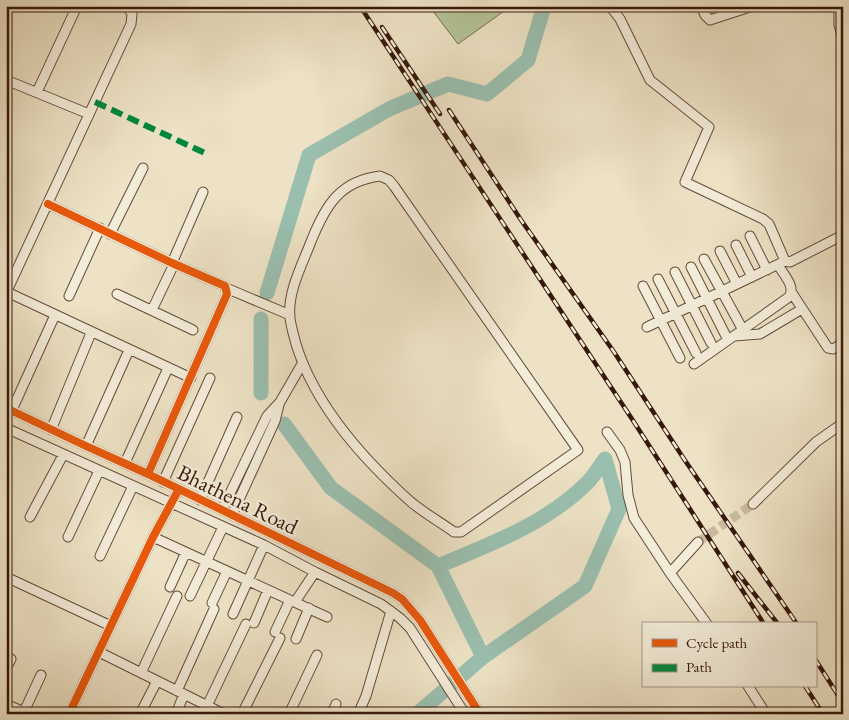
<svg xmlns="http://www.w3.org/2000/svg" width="849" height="720" font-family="'EB Garamond',serif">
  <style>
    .green { fill: #b3c498; stroke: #766e52 }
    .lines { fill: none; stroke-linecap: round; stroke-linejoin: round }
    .river { stroke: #9abfaf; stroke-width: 15 }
    .minor-tunnel { stroke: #c9baa0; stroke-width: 9; stroke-dasharray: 9 4.5; stroke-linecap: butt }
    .minor-casing { stroke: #654a3a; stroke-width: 11 }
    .minor { stroke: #f3ecd9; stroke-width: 9 }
    .rail-casing { stroke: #38180b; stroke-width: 4.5 }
    .rail { stroke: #f3ecd9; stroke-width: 2.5; stroke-dasharray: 8; stroke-linecap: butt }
    .quiet { stroke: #00873e; stroke-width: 6; stroke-dasharray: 12 6; stroke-linecap: butt }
    .cycleway-casing { stroke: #f3ecd9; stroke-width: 11 }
    .cycleway { stroke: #e8590c; stroke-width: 8 }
    .labels { text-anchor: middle; stroke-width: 5; stroke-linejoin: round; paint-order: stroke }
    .street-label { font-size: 22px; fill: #38180b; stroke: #f3ecd9 }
  </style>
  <rect width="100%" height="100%" fill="#ede2c5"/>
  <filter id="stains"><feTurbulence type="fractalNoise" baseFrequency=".004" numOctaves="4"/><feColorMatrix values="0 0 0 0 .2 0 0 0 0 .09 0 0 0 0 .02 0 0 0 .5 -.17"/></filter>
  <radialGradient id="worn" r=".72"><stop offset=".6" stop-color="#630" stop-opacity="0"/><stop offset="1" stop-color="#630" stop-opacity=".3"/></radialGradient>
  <path class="green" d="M429 6H511L458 44Z"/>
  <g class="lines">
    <path class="river" d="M267 293 309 155 389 109 448 84 487 94 528 60 544 6
      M261 319V393
      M284 424 331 488 438 566C491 544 548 523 589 481 595 474 600 466 605 459L619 509 585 586 483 657 417 714
      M438 566 483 657"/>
    <path class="minor-tunnel" d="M698 542 753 504"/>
    <defs>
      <path id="minor" d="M610 6 620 19 650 80 709 127 685 182 763 219 769 224 785 261
        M701 6 705 15 710 20 753 6
        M839 6V25L843 38
        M6 80 89 114
        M37 92 77 6
        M380 176 389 180 394 186 578 450 461 532H454C440 522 424 513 411 502 363 459 315 406 296 344 294 336 291 327 290 318 287 292 303 263 312 239 326 205 340 181 380 176Z
        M48 204 172 263 225 286 227 294 148 474
        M110 234 143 168
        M750 236 767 270
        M736 245 752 277
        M720 251 737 284
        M704 259 743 330
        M172 263 203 192
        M691 267 728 340
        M675 272 711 343
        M658 279 696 353
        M643 286 680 358
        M226 288 290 315
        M7 292 191 378
        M6 293 131 24 132 14 127 6
        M792 293 828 348 833 349 843 343
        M117 294 193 330
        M69 296 100 228
        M152 310 174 264
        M647 327 785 261 790 262 843 235
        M734 336 760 334 802 309
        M694 364 789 297C796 287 784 275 778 265
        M6 408 86 446 148 474 393 593 402 599 420 620 480 714
        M12 410 55 315
        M6 428 264 545 315 572 381 604 400 618 410 628 465 714
        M51 430 91 333
        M607 432 620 450 625 462 628 495 634 518 670 573 707 624
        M86 446 129 350
        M125 463 168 368
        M163 482 210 378
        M200 500 237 417
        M753 504 816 442 843 423
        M222 510 267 416 280 402 302 364
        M232 515 275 421 279 405
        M30 517 63 455
        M68 537 99 471
        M153 537 327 617
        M100 556 133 486
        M670 573 698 542
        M6 577 111 626
        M170 587 186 552
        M190 596 223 527
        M295 602 315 572
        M212 603 227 571
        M233 614 264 545
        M254 623 268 590
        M275 632 290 600
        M296 639 309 608
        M99 652 224 714
        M6 669 11 659
        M141 673 177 596
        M748 686 766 714
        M177 691 214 609
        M6 704 24 712
        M207 706 246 624
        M23 714 41 675
        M69 714 153 537 179 489
        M140 714 157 681
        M176 714 184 694
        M242 714 280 638
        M289 714 317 655
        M332 714 336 704
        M358 714 366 696 391 611"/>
    </defs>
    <use href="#minor" class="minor-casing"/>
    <use href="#minor" class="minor"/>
    <defs>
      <path id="rail" d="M360 6 632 419 764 624
        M382 27 440 114
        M449 110 521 220 614 352 684 459 797 624
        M738 573 778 624
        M815 659 843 703
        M805 686 823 714"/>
    </defs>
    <use href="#rail" class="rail-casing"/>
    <use href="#rail" class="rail"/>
    <path class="quiet" d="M95 102 205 153"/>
    <defs>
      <path id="cycleway" d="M48 204 172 263 225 286 227 294 148 474
        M6 408 86 446 148 474 393 593 402 599 420 620 480 714
        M69 714 153 537 179 489"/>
    </defs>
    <use href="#cycleway" class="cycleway-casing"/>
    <use href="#cycleway" class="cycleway"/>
  </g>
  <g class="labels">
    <g class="street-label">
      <text transform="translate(238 499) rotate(26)" y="8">Bhathena Road</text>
    </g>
  </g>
  <rect width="849" height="720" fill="none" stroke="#ede2c5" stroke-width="25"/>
  <rect x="8" y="8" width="834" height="705" fill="none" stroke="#38180b" stroke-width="2.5"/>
  <rect x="12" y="12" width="824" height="695" fill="none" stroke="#38180b"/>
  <rect x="642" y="622" width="175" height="65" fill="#f3ecd9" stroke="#a89787"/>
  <rect x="652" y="639" width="25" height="8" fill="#e8590c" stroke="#a89787"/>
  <text x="686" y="648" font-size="15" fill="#38180b">Cycle path</text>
  <rect x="652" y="664" width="25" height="8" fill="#00873e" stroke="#a89787"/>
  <text x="686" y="672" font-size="15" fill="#38180b">Path</text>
  <rect width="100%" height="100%" filter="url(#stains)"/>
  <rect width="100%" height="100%" fill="url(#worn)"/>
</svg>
